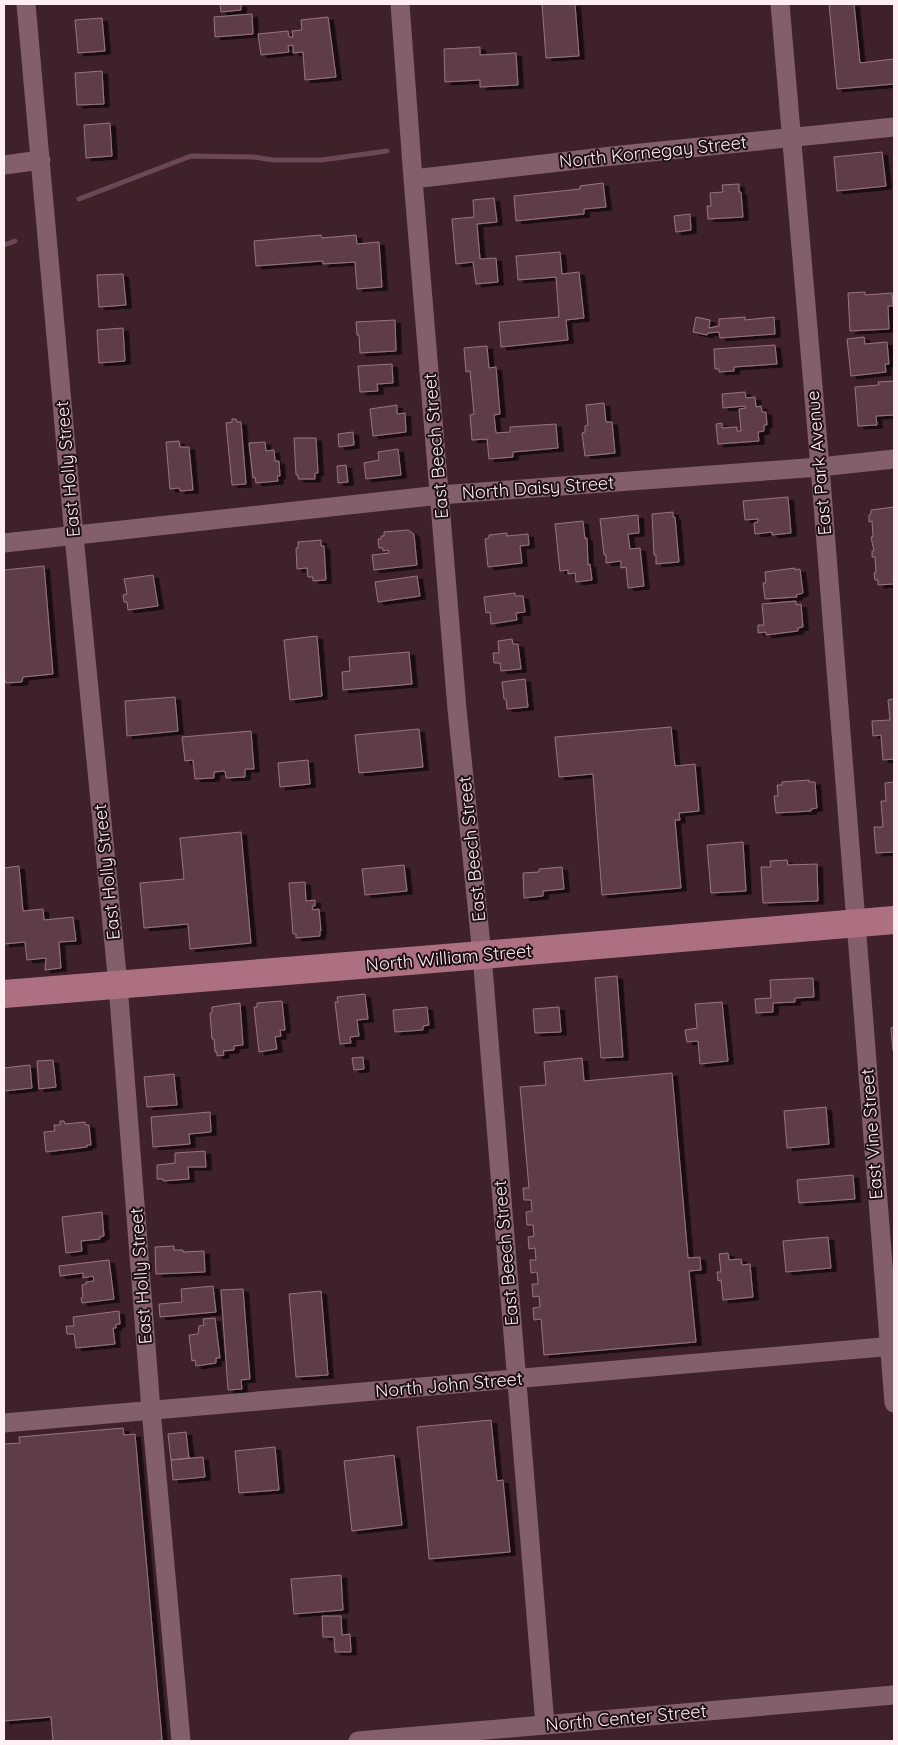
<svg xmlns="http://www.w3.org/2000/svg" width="898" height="1745" font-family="Quicksand,sans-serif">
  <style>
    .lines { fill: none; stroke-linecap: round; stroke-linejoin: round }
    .stream { stroke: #6c4755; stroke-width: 5 }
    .building { fill: #5f3e47; stroke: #99747e; filter: url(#shadow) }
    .street { stroke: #836069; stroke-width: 19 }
    .primary { stroke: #ac7081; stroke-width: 28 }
    .labels { text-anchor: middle; stroke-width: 4; stroke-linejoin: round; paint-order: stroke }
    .street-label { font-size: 18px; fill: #ffeef2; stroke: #1d0f13 }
  </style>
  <defs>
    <filter id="shadow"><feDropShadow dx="5.5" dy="3" stdDeviation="0" flood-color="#0009"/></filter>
  </defs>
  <rect width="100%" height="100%" fill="#3f212a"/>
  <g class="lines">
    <path class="stream" d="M79 199 191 156 254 157 273 160H322L387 151
      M4 245 15 241"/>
  </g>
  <path class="building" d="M220 4H241V10L221 12Z
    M542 4H575L579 56 546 58Z
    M829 4H854L860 63 894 59V84L837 89Z
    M252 14 253 34 215 37 214 17Z
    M328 17 336 77 305 80 303 52 293 53V45L288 46 289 52 261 55 258 34 288 31 289 37H293L292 31 302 30 301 20Z
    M102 18 105 51 78 53 75 20Z
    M480 47V55L516 53 518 85 480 87V80L445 82 444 49Z
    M102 71 104 104 77 105 75 73Z
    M110 123 112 156 86 158 84 125Z
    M882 152 886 186 837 191 834 157Z
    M603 183 606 207 584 209V214L516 221 514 196 580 189V186Z
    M739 184V192H741L743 217 708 219 707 206H711L710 193 723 192 722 185Z
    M494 198 497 222 477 224 480 259 496 258 498 282 476 284 473 262 456 264 452 219 474 217 473 200Z
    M690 214 691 230 676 232 674 216Z
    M321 235 322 238 356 235 357 244 379 242 382 287 357 289 355 262 323 264V261L256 266 254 241Z
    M560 252 562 274 579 272 584 318 566 320 568 340 501 347 499 322 559 317 556 277 518 280 516 256Z
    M123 274 126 305 99 307 97 275Z
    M865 292V295L892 293 893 306H888L889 329 850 331 848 293Z
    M696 317 710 320 709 328 719 326V319L745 317V320L774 317 775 334 720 338 719 332 708 333 707 335 693 332Z
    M395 320 396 351 360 353 359 335H357L356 322Z
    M123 328 125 361 99 363 97 330Z
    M864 337 865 344 887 342 889 364H885L886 372 851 376 847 339Z
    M775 345 777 364 734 367V371L719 372V369H715L714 349Z
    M487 346 489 368 496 367 500 414 494 415 496 433 510 432V427L556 424 558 448 513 452V457L489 459 487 439 472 440 470 415 474 414 470 371 466 372 464 348Z
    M392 364 393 383 377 384 378 391 360 392 358 366Z
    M894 381V415L876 416 877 425 858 426 855 387 879 385 878 382Z
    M745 392 746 398 755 397 756 407 761 406 762 412H766L767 425H764V431L758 432 759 441 718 444 716 424 722 423V428L737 427V431H741L739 409 746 408 745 406 723 408 722 394Z
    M604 403 606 422H612L615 453 585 456 582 433 585 432V426L588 425 586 405Z
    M397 405V414L405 413 406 432 373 436 370 409Z
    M232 419H236L237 422H241L246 484 232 485 226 423 232 422Z
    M353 432 354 445 339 447 338 434Z
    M294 438H316L318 473H315V479H298V475H296Z
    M179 441 180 447H189L193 490 180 491 179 488 170 489 166 442Z
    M265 442 266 451 274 450 275 461H279L280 476H277L278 481 256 483 255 477 253 478 249 443Z
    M398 449 401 475 366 479 364 463 379 460 378 452Z
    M346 465 348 482 338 483 337 466Z
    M788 497 791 533 772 535V532L755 534 754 523 758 522V519L745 520 743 501Z
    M894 507V584L878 585V580H875L874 573H876L875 557H872V551H874L871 537H873L872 521 869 522V515L871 514V510Z
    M673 512V517H675L679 562 656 564V555H654L652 514Z
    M638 515 639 533 628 534 630 549 640 548 644 586 628 588 626 567 621 568V561L606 563V555H604L600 519Z
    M583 521 585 539 587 538 588 565 590 564 592 580 576 582 575 573 568 574V570L560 571 555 524Z
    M408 530 414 534 417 565 374 570 372 555 389 553 388 550 383 551V548H379L378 539H381V536H384V532Z
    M507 533V536L528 534 529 545 520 546 522 563 488 567 485 539 489 538V535Z
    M321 540V546H324L326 580 313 581V577H308L307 568 297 569 296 548H298V542Z
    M44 566 53 674 23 677 22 682 6 683 4 678V570Z
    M795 568V570L800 569 803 593 796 595 797 597 765 599 763 583H766L765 572Z
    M153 575 158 606 128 610 127 602H124L123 595 127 594 124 579Z
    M417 576 420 596 378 602 375 582Z
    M515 593V596H523L525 612 516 613 517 620 491 624 490 612 486 613 484 597Z
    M796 601V605L801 604 803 627 798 628V631L766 635V632L758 633V625H764L762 604Z
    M317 636 322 696 290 700 284 640Z
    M512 639 513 644H518L521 669 501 671 500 663H494L493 653H499L498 641Z
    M409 652 412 684 343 690 342 672 350 671 349 657Z
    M525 679 528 707 507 709 506 699H504L502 682Z
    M175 697 178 731 127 736 125 701Z
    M894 699V759L883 760 881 735 873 736 872 721 890 720 888 700Z
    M671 727 675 766 695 764 699 811 679 813 680 820H675L681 888 602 895 593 774 559 777 555 737Z
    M419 729 423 767 359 773 355 735Z
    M251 731 254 769H245V777L226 778 225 771 214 772V778L195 779 193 760 185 761 182 737Z
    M308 760 310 784 280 787 278 763Z
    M809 780V782H815L817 808 811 809V811L776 813 774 796H778L777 785H782V782Z
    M894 782V852L876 853 874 827H883L881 801H886L885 783Z
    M241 832 251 943 190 949 188 924 144 928 140 883 184 879 180 838Z
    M743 842 746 891 711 893 707 845Z
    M787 860 788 865 817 864 818 901 763 903 761 867H771L770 861Z
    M404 865 407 891 365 895 362 869Z
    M19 866 23 911 43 909 44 920 73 917 76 941 59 942 61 968 45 970 46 958 27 960 25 942 4 944V868Z
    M562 867 564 889 543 891V896L524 898 523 873 539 872V869Z
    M305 882 306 901 315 900V906H312L313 910 319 909 321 931H320V936L296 938V934H293L289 883Z
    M617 976 623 1057 601 1058 595 978Z
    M813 978 814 997 795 998V1002L773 1003V1012L756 1013 755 999 771 998 770 980Z
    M365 994 368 1019 357 1020 359 1036 350 1037 351 1043 340 1044 335 1002H338L337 997Z
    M282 1001 285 1030H280L281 1036 275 1037 277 1049 259 1052 254 1007H257V1003Z
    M722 1002 728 1061 700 1064 698 1041 687 1042 685 1030 697 1028 695 1004Z
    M240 1003 243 1045 234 1046V1050L223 1051 224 1055 217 1056V1052H215L214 1039H212L210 1013H212V1007Z
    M427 1007 429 1025 423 1026V1030L395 1032 393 1010Z
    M559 1007 561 1032 535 1033 533 1009Z
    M894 1027V1051H893L891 1028Z
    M363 1057 364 1069 354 1070 352 1058Z
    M582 1058 584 1081 672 1073 688 1258 700 1257 701 1270 689 1271 696 1342 544 1355 541 1319 534 1320 533 1308 540 1307 539 1296 533 1297 532 1284H538L537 1272 531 1273 530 1260H536L535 1248 529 1249 528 1237 534 1236 533 1225H527L526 1212 532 1211 531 1200H524L523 1188H529L520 1087 546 1085 544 1062Z
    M53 1060 56 1087 39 1089 37 1061Z
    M30 1065 32 1088 4 1091V1068Z
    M174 1074 177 1105 147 1107 144 1077Z
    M826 1107 829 1144 787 1148 784 1111Z
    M210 1112 211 1132 189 1134 190 1144 153 1147 151 1117Z
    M60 1121H64L65 1124 85 1122V1125H89L91 1145H87V1147L46 1152 44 1132 55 1131 54 1125H60Z
    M205 1151 206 1167H188L189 1179 163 1181V1179H157V1165L175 1163V1153Z
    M853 1175 855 1199 799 1203 797 1180Z
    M102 1212 104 1236 100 1237V1239L81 1241 82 1251 66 1253 62 1217Z
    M828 1237 831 1268 786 1272 783 1241Z
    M174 1246V1250H183V1252L204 1251 205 1272 156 1274 155 1247Z
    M728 1253 729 1260 741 1259 742 1265 750 1264 753 1297 723 1300 721 1280 718 1281 717 1272H721L719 1254Z
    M109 1260 114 1299 82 1303 81 1298 83 1297 82 1285 86 1284V1282L94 1281 93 1276 83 1278V1273L60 1276 59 1266Z
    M213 1286 216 1312 160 1317 159 1304 182 1302 181 1289Z
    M243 1289 250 1379 241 1380 242 1389 228 1390 221 1290Z
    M321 1291 328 1375 296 1377 289 1294Z
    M119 1311 120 1324H116V1328H113L115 1344 76 1348 74 1334H67L66 1326H74L73 1317Z
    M215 1318 220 1358H216V1363L196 1366 195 1360 192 1361 189 1335 198 1334 199 1326 204 1325 203 1319Z
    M491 1420 497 1481 503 1480 510 1552 429 1559 417 1427Z
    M123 1428 124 1435 135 1434 162 1740 150 1741H53L51 1717 4 1721V1444L20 1443 19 1437Z
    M186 1432 189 1458 171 1460 168 1434Z
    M275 1447 279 1490 239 1493 235 1451Z
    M394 1455 402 1525 352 1531 344 1461Z
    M203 1457 205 1477 173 1480 171 1460Z
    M341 1575 343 1610 294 1614 291 1579Z
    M322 1616H341L342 1635 350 1634 351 1652H335L334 1637H323Z"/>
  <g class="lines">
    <path class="street" d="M26 4 74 536 118 985 151 1410 181 1741
      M400 4 413 179 457 709 482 955 545 1725
      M780 4 820 467 894 1403
      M4 165 41 160
      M413 179 612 156 894 127
      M4 543 440 495 820 467 894 459
      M4 1423 894 1346
      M358 1741 894 1695"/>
    <path class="primary" d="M4 994 482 955 894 920"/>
  </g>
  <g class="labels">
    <g class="street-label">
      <text transform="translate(653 152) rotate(-6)" y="6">North Kornegay Street</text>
      <text transform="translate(436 446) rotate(-95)" y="6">East Beech Street</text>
      <text transform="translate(819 463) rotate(-95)" y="6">East Park Avenue</text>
      <text transform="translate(68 469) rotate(-95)" y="6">East Holly Street</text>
      <text transform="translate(538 488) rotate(-4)" y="6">North Daisy Street</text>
      <text transform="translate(472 849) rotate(-96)" y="6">East Beech Street</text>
      <text transform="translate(107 872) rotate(-96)" y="6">East Holly Street</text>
      <text transform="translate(449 958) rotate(-5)" y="6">North William Street</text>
      <text transform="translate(872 1134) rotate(-94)" y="6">East Vine Street</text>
      <text transform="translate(506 1253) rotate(-95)" y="6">East Beech Street</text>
      <text transform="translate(141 1276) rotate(-94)" y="6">East Holly Street</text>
      <text transform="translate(449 1385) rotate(-5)" y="6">North John Street</text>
      <text transform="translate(626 1718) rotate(-5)" y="6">North Center Street</text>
    </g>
  </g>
  <rect width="898" height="1745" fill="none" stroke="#ffeef2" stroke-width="10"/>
</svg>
